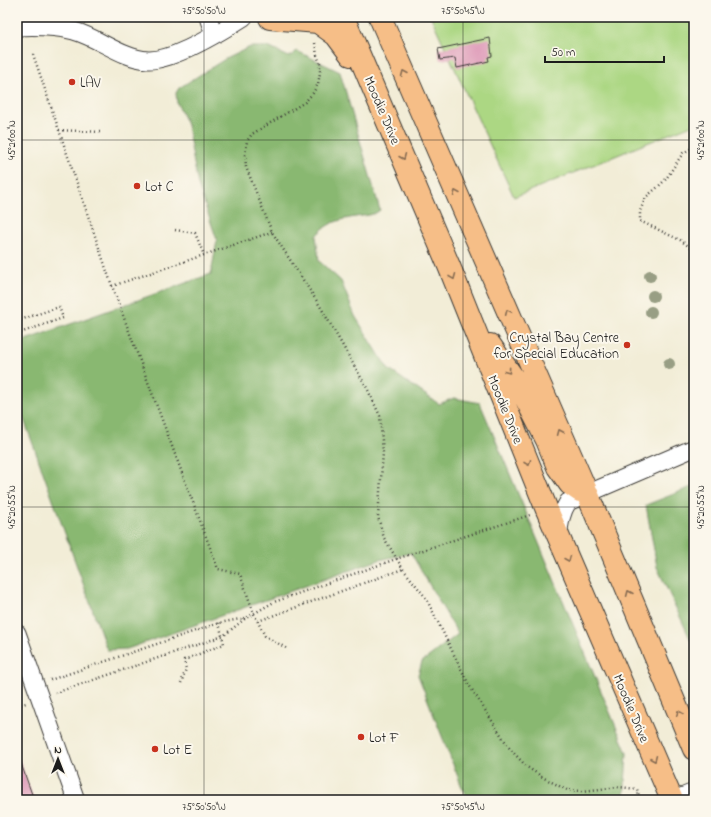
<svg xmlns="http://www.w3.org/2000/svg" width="711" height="817" font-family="'Indie Flower',sans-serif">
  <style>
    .green { fill: #acd783; stroke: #647a50 }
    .forest { fill: #89b871; stroke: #526a46 }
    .building { fill: #db91b3 }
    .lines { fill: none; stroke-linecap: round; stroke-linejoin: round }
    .minor-casing { stroke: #3c3b38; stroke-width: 19 }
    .major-casing { stroke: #3c3b38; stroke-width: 24 }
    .path { stroke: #3c3b38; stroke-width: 2.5; stroke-dasharray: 1 3; stroke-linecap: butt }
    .minor { stroke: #fff; stroke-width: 17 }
    .major { stroke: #f6be87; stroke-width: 22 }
    .tree { fill: #989e84 }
    .oneway { stroke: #896d52 }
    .ticks { fill: none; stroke: #1c1c1c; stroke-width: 1; stroke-opacity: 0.45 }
    .poi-dot { fill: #c8321e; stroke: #fbf7ec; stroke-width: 1.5 }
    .labels { text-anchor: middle; stroke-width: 4; stroke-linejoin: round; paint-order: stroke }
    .poi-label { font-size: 14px; fill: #1c1c1c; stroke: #fbf7ec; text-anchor: start }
    .street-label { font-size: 14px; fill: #1c1c1c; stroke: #fbf7ec }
    .neatline { fill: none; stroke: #1c1c1c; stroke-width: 1.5 }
    .ticks-label { font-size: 10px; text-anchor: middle; fill: #1c1c1c }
  </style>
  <rect width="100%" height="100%" fill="#fbf7ec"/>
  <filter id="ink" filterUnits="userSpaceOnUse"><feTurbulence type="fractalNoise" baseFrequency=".025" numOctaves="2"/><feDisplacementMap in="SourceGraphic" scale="8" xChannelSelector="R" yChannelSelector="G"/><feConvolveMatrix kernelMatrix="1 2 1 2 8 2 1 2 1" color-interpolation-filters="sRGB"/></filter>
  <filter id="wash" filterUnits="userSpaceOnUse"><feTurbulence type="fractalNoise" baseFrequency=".012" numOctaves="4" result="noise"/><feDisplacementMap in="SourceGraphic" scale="16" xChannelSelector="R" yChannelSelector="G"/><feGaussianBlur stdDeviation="0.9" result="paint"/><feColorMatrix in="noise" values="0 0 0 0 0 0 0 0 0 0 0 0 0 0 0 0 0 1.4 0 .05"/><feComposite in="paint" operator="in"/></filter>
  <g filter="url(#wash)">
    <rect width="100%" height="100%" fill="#f2edd7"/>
    <path class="green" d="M431 17H694V124L514 197Z"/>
    <path class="forest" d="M250 47H268L289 57 297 51 340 72 380 210C374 215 369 215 362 216 343 219 328 221 316 236L319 261 341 281 355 316 388 369 439 404 454 398 480 403 627 753 624 799 467 800 418 675 422 662 458 634 411 553 379 560 127 649 107 650 17 400V343L211 274 217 240 198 185 187 125 177 103 176 93 179 88 225 59Z
      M694 486V647L657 567 646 505Z"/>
    <g id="blocks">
      <path class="building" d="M490 38 492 56 488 57 489 61 457 68 455 58 440 60 438 49Z
        M17 758H19L34 800H17Z"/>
    </g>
  </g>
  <g filter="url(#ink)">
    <use href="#blocks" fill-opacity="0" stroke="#3c3b38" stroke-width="1"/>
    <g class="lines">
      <defs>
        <path id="minor" d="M208 17 214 35
          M17 27C35 26 57 27 74 31 99 38 121 58 148 60 173 61 222 31 244 17
          M559 536C559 524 561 513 568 502L694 448
          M17 633 76 800
          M674 800 694 792"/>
        <path id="major" d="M343 17 449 266 547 510 672 800
          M380 17 587 493 694 749
          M270 18 318 22 336 35 351 55
          M490 345 521 389 547 440 558 467 570 484 580 491"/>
      </defs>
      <use href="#minor" class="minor-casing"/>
      <use href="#major" class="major-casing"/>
      <path class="path" d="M315 43 317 55 320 63V73L318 84 313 93 305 102 252 134 247 141 245 155 246 167 272 232 320 306 367 388 380 416 383 453 378 517 384 538 403 569 426 598 469 685 510 749 527 767 544 778 567 790 582 791 619 787 637 789 640 800
        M33 54 112 286 218 569 240 574 254 614 265 636 286 648
        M59 130 100 132
        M694 147 683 153 666 179 659 186 646 197 640 211V221L680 240 694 250
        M175 230 195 233 204 255
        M112 286 272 232
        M17 321 59 307 63 318 17 334
        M258 621 403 569
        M50 680 219 623 245 618
        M181 683 186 669 184 660 224 644 219 623
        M55 693 223 636 246 618 274 602 396 559 530 515
        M17 706 26 703"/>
      <use href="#minor" class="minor"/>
      <use href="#major" class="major"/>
    </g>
    <g class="tree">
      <circle cx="650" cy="276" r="6"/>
      <circle cx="653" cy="296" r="6"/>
      <circle cx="651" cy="312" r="6"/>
      <circle cx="669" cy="364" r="6"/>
    </g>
    <defs><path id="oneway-chevron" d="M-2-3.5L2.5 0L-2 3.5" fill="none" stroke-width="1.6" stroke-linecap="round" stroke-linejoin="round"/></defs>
    <g class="oneway">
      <use href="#oneway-chevron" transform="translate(404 73) rotate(-113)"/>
      <use href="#oneway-chevron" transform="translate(403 157) rotate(67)"/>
      <use href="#oneway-chevron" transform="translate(456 193) rotate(-113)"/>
      <use href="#oneway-chevron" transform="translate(453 277) rotate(68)"/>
      <use href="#oneway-chevron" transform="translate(508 312) rotate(-114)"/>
      <use href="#oneway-chevron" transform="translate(508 371) rotate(54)"/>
      <use href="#oneway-chevron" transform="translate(560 432) rotate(-113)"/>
      <use href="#oneway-chevron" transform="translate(528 463) rotate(68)"/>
      <use href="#oneway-chevron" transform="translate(568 559) rotate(67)"/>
      <use href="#oneway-chevron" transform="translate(629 593) rotate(-113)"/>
      <use href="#oneway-chevron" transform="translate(679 713) rotate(-113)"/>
      <use href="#oneway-chevron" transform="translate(654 759) rotate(67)"/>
    </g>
  </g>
  <path class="ticks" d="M204 17V800M463 17V800M17 140H694M17 507H694"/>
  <g class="poi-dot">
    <circle cx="72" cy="82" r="4"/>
    <circle cx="137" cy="186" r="4"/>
    <circle cx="627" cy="345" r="4"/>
    <circle cx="361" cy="737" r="4"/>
    <circle cx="155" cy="749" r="4"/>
  </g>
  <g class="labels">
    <g class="poi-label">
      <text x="80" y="87">LAV</text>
      <text x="145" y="191">Lot C</text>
      <text x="619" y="342" text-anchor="end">Crystal Bay Centre<tspan x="619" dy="16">for Special Education</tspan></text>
      <text x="369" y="742">Lot F</text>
      <text x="163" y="754">Lot E</text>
    </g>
    <g class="street-label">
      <text transform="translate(383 110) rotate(67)" y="5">Moodie Drive</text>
      <text transform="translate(506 409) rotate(68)" y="5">Moodie Drive</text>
      <text transform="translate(632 708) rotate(67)" y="5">Moodie Drive</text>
    </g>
  </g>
  <rect width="711" height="817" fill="none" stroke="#fbf7ec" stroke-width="44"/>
  <g transform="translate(58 759)" stroke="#fbf7ec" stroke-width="3" paint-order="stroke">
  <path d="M0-3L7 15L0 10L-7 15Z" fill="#1c1c1c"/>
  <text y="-6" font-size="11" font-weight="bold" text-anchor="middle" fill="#1c1c1c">N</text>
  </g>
  <path d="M545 56v6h119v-6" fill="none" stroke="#1c1c1c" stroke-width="2"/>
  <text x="551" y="56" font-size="12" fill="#1c1c1c" stroke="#fbf7ec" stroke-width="3" paint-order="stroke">50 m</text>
  <rect x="22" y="22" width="667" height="773" class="neatline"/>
  <g class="ticks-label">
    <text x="204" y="14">75°50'50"W</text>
    <text x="463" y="14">75°50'45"W</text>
    <text transform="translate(11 140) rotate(-90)" y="4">45°21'00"N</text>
    <text transform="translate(700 140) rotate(-90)" y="4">45°21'00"N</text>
    <text transform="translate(11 507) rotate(-90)" y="4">45°20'55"N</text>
    <text transform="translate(700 507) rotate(-90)" y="4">45°20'55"N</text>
    <text x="204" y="810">75°50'50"W</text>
    <text x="463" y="810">75°50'45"W</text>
  </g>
</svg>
